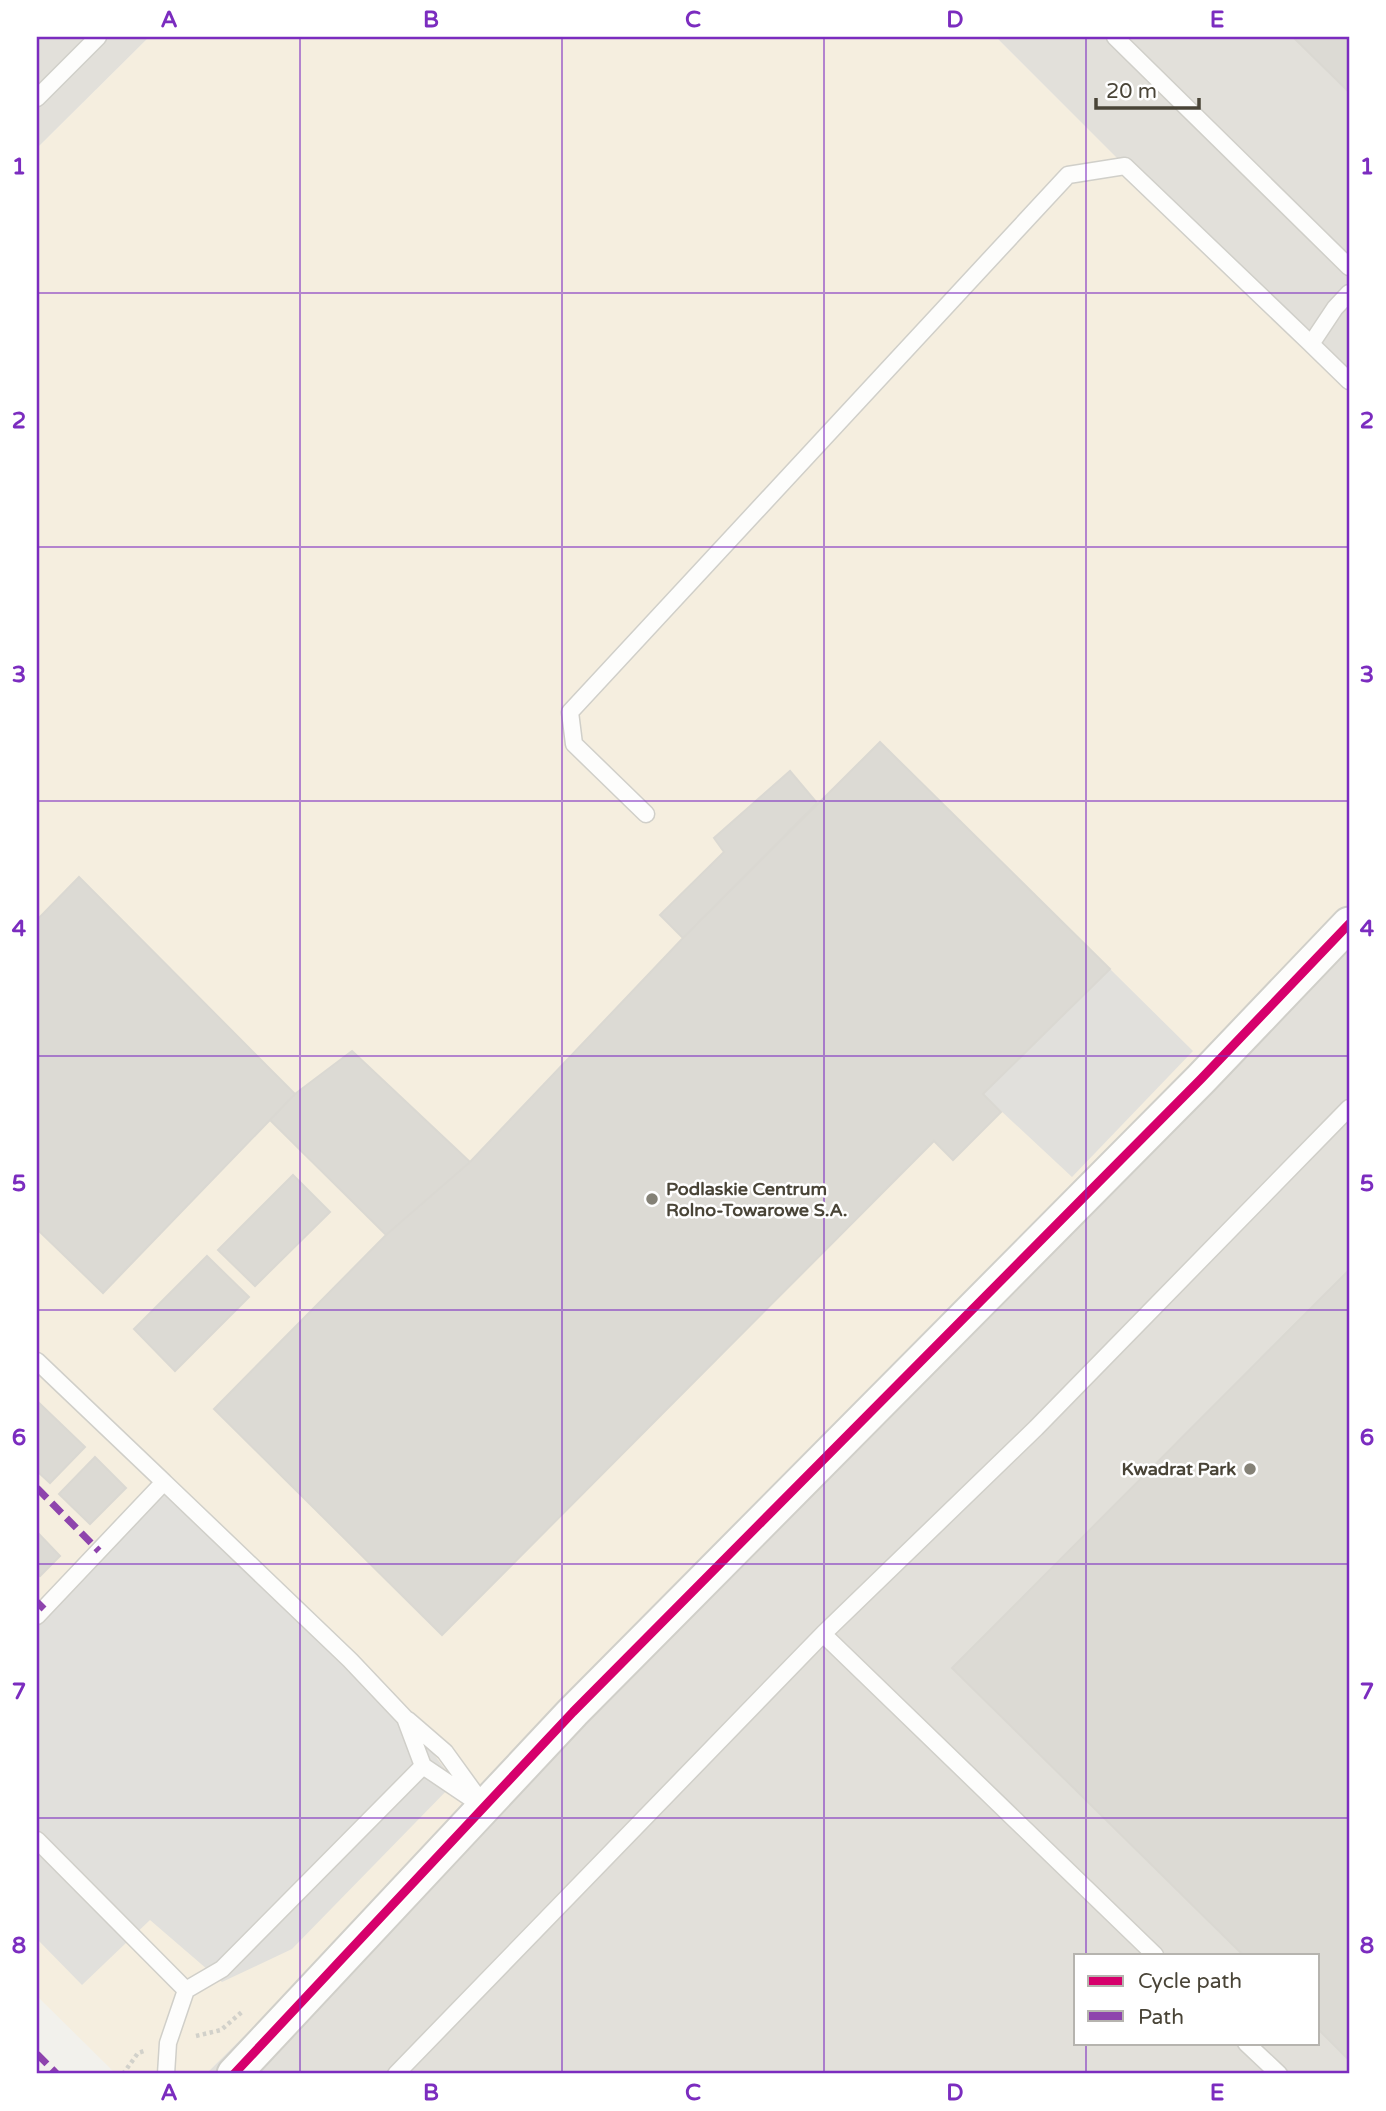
<svg xmlns="http://www.w3.org/2000/svg" width="1386" height="2111" font-family="'Varela Round',sans-serif">
  <style>
    .commercial { fill: #f5eedf }
    .industrial { fill: #e2e0da; fill-rule: evenodd }
    .parking { fill: #e1e0dc }
    .building { fill: #dcdad4; stroke: #dad8d2; stroke-width: 2 }
    .lines { fill: none; stroke-linecap: round; stroke-linejoin: round }
    .service-casing { stroke: #d0cfc9; stroke-width: 19 }
    .minor-casing { stroke: #d0cfc9; stroke-width: 37 }
    .path { stroke: #d2d1ca; stroke-width: 4.5; stroke-dasharray: 3.5 3.5; stroke-linecap: butt }
    .service { stroke: #fdfdfc; stroke-width: 16 }
    .minor { stroke: #fdfdfc; stroke-width: 33 }
    .quiet { stroke: #8e44ad; stroke-width: 7; stroke-dasharray: 14 7; stroke-linecap: butt }
    .cycleway-casing { stroke: #fff; stroke-width: 13 }
    .cycleway { stroke: #d6006c; stroke-width: 9 }
    .grid { fill: none; stroke: #7b2cbf; stroke-width: 2; stroke-opacity: 0.55 }
    .poi-dot { fill: #848176; stroke: #fff; stroke-width: 2.5 }
    .labels { text-anchor: middle; stroke-width: 5; stroke-linejoin: round; paint-order: stroke }
    .poi-label { font-size: 18px; font-weight: bold; fill: #494437; stroke: #fff; text-anchor: start }
    .neatline { fill: none; stroke: #7b2cbf; stroke-width: 2.5 }
    .grid-label { font-size: 23px; text-anchor: middle; font-weight: bold; fill: #7b2cbf }
  </style>
  <rect width="100%" height="100%" fill="#f2f1ec"/>
  <path class="commercial" d="M149 37H996L1349 389V935L206 2074H116L37 1996V148Z"/>
  <path class="industrial" d="M37 37H149L37 148Z
    M996 37H1349V389L1125 166Z
    M1349 935V2074H206ZM1076 1955H1318V2043H1076Z"/>
  <path class="parking" d="M1110 969 1193 1051 1072 1177 983 1094Z
    M164 1481 406 1718 455 1782 292 1949 222 1982 150 1920 82 1985 37 1939V1616Z"/>
  <path class="building" d="M1293 37H1349V92Z
    M880 742 1110 969 983 1094 1001 1112 953 1160 934 1141 442 1635 214 1409 386 1235 470 1162 683 938Z
    M790 771 817 803 683 938 660 915 724 852 714 838Z
    M79 877 295 1094 103 1293 37 1229V920Z
    M352 1051 470 1162 386 1235 270 1120 295 1094Z
    M293 1175 330 1212 255 1286 218 1250Z
    M207 1256 249 1297 175 1371 134 1329Z
    M1349 1270V2060L1318 2029V1955H1243L952 1668Z
    M37 1401 85 1447 50 1483 37 1471Z
    M95 1457 126 1488 90 1524 59 1494Z
    M37 1532 60 1556 40 1576 37 1573Z"/>
  <g class="lines">
    <defs>
      <path id="service" d="M1115 37 1349 267
        M37 98 98 37
        M1349 293 1335 308 1311 344 1349 381
        M646 814 574 744 570 712 1068 175 1125 166 1311 344
        M37 1361 164 1482
        M37 1616 164 1482 350 1660 405 1718 423 1766 484 1807
        M823 1634 1155 1955
        M408 1720 445 1752 479 1799
        M37 1840 186 1990 168 2043 166 2074
        M186 1990 222 1969 423 1766
        M1246 2043 1279 2074
        M396 2074 823 1634 1036 1428 1349 1108"/>
      <path id="minor" d="M234 2074 573 1712 1201 1079 1349 924"/>
    </defs>
    <use href="#service" class="service-casing"/>
    <use href="#minor" class="minor-casing"/>
    <path class="path" d="M196 2036 221 2030 243 2011
      M123 2074 138 2053 144 2051"/>
    <use href="#service" class="service"/>
    <use href="#minor" class="minor"/>
    <path class="quiet" d="M37 1488 99 1551
      M37 1602 44 1609
      M37 2054 57 2074"/>
    <defs>
      <path id="cycleway" d="M234 2074 573 1712 1201 1079 1349 924"/>
    </defs>
    <use href="#cycleway" class="cycleway-casing"/>
    <use href="#cycleway" class="cycleway"/>
  </g>
  <path class="grid" d="M300 37V2074M562 37V2074M824 37V2074M1086 37V1955M37 293H1349M37 547H1349M37 801H1349M37 1056H1349M37 1310H1349M37 1564H1349M37 1818H1349M1086 2043V2074"/>
  <g class="poi-dot">
    <circle cx="652" cy="1199" r="7"/>
    <circle cx="1250" cy="1469" r="7"/>
  </g>
  <g class="labels">
    <g class="poi-label">
      <text x="666" y="1195">Podlaskie Centrum<tspan x="666" dy="21">Rolno-Towarowe S.A.</tspan></text>
      <text x="1236" y="1475" text-anchor="end">Kwadrat Park</text>
    </g>
  </g>
  <rect width="1386" height="2111" fill="none" stroke="#ffffff" stroke-width="77"/>
  <rect x="1074" y="1954" width="245" height="91" fill="#ffffff" stroke="#b6b4af" stroke-width="2"/>
  <rect x="1088" y="1976" width="35" height="10" fill="#d6006c" stroke="#b6b4af" stroke-width="2"/>
  <text x="1138" y="1988" font-size="21" fill="#494437">Cycle path</text>
  <rect x="1088" y="2011" width="35" height="10" fill="#8e44ad" stroke="#b6b4af" stroke-width="2"/>
  <text x="1138" y="2024" font-size="21" fill="#494437">Path</text>
  <path d="M1096 98v10h103v-10" fill="none" stroke="#494437" stroke-width="3.5"/>
  <text x="1106" y="98" font-size="21" fill="#494437" stroke="#ffffff" stroke-width="5" paint-order="stroke">20 m</text>
  <rect x="38" y="38" width="1310" height="2034" class="neatline"/>
  <g class="grid-label">
    <text x="169" y="27">A</text>
    <text x="431" y="27">B</text>
    <text x="693" y="27">C</text>
    <text x="955" y="27">D</text>
    <text x="1217" y="27">E</text>
    <text x="19" y="174">1</text>
    <text x="1367" y="174">1</text>
    <text x="19" y="428">2</text>
    <text x="1367" y="428">2</text>
    <text x="19" y="682">3</text>
    <text x="1367" y="682">3</text>
    <text x="19" y="936">4</text>
    <text x="1367" y="936">4</text>
    <text x="19" y="1191">5</text>
    <text x="1367" y="1191">5</text>
    <text x="19" y="1445">6</text>
    <text x="1367" y="1445">6</text>
    <text x="19" y="1699">7</text>
    <text x="1367" y="1699">7</text>
    <text x="19" y="1953">8</text>
    <text x="1367" y="1953">8</text>
    <text x="169" y="2100">A</text>
    <text x="431" y="2100">B</text>
    <text x="693" y="2100">C</text>
    <text x="955" y="2100">D</text>
    <text x="1217" y="2100">E</text>
  </g>
</svg>
